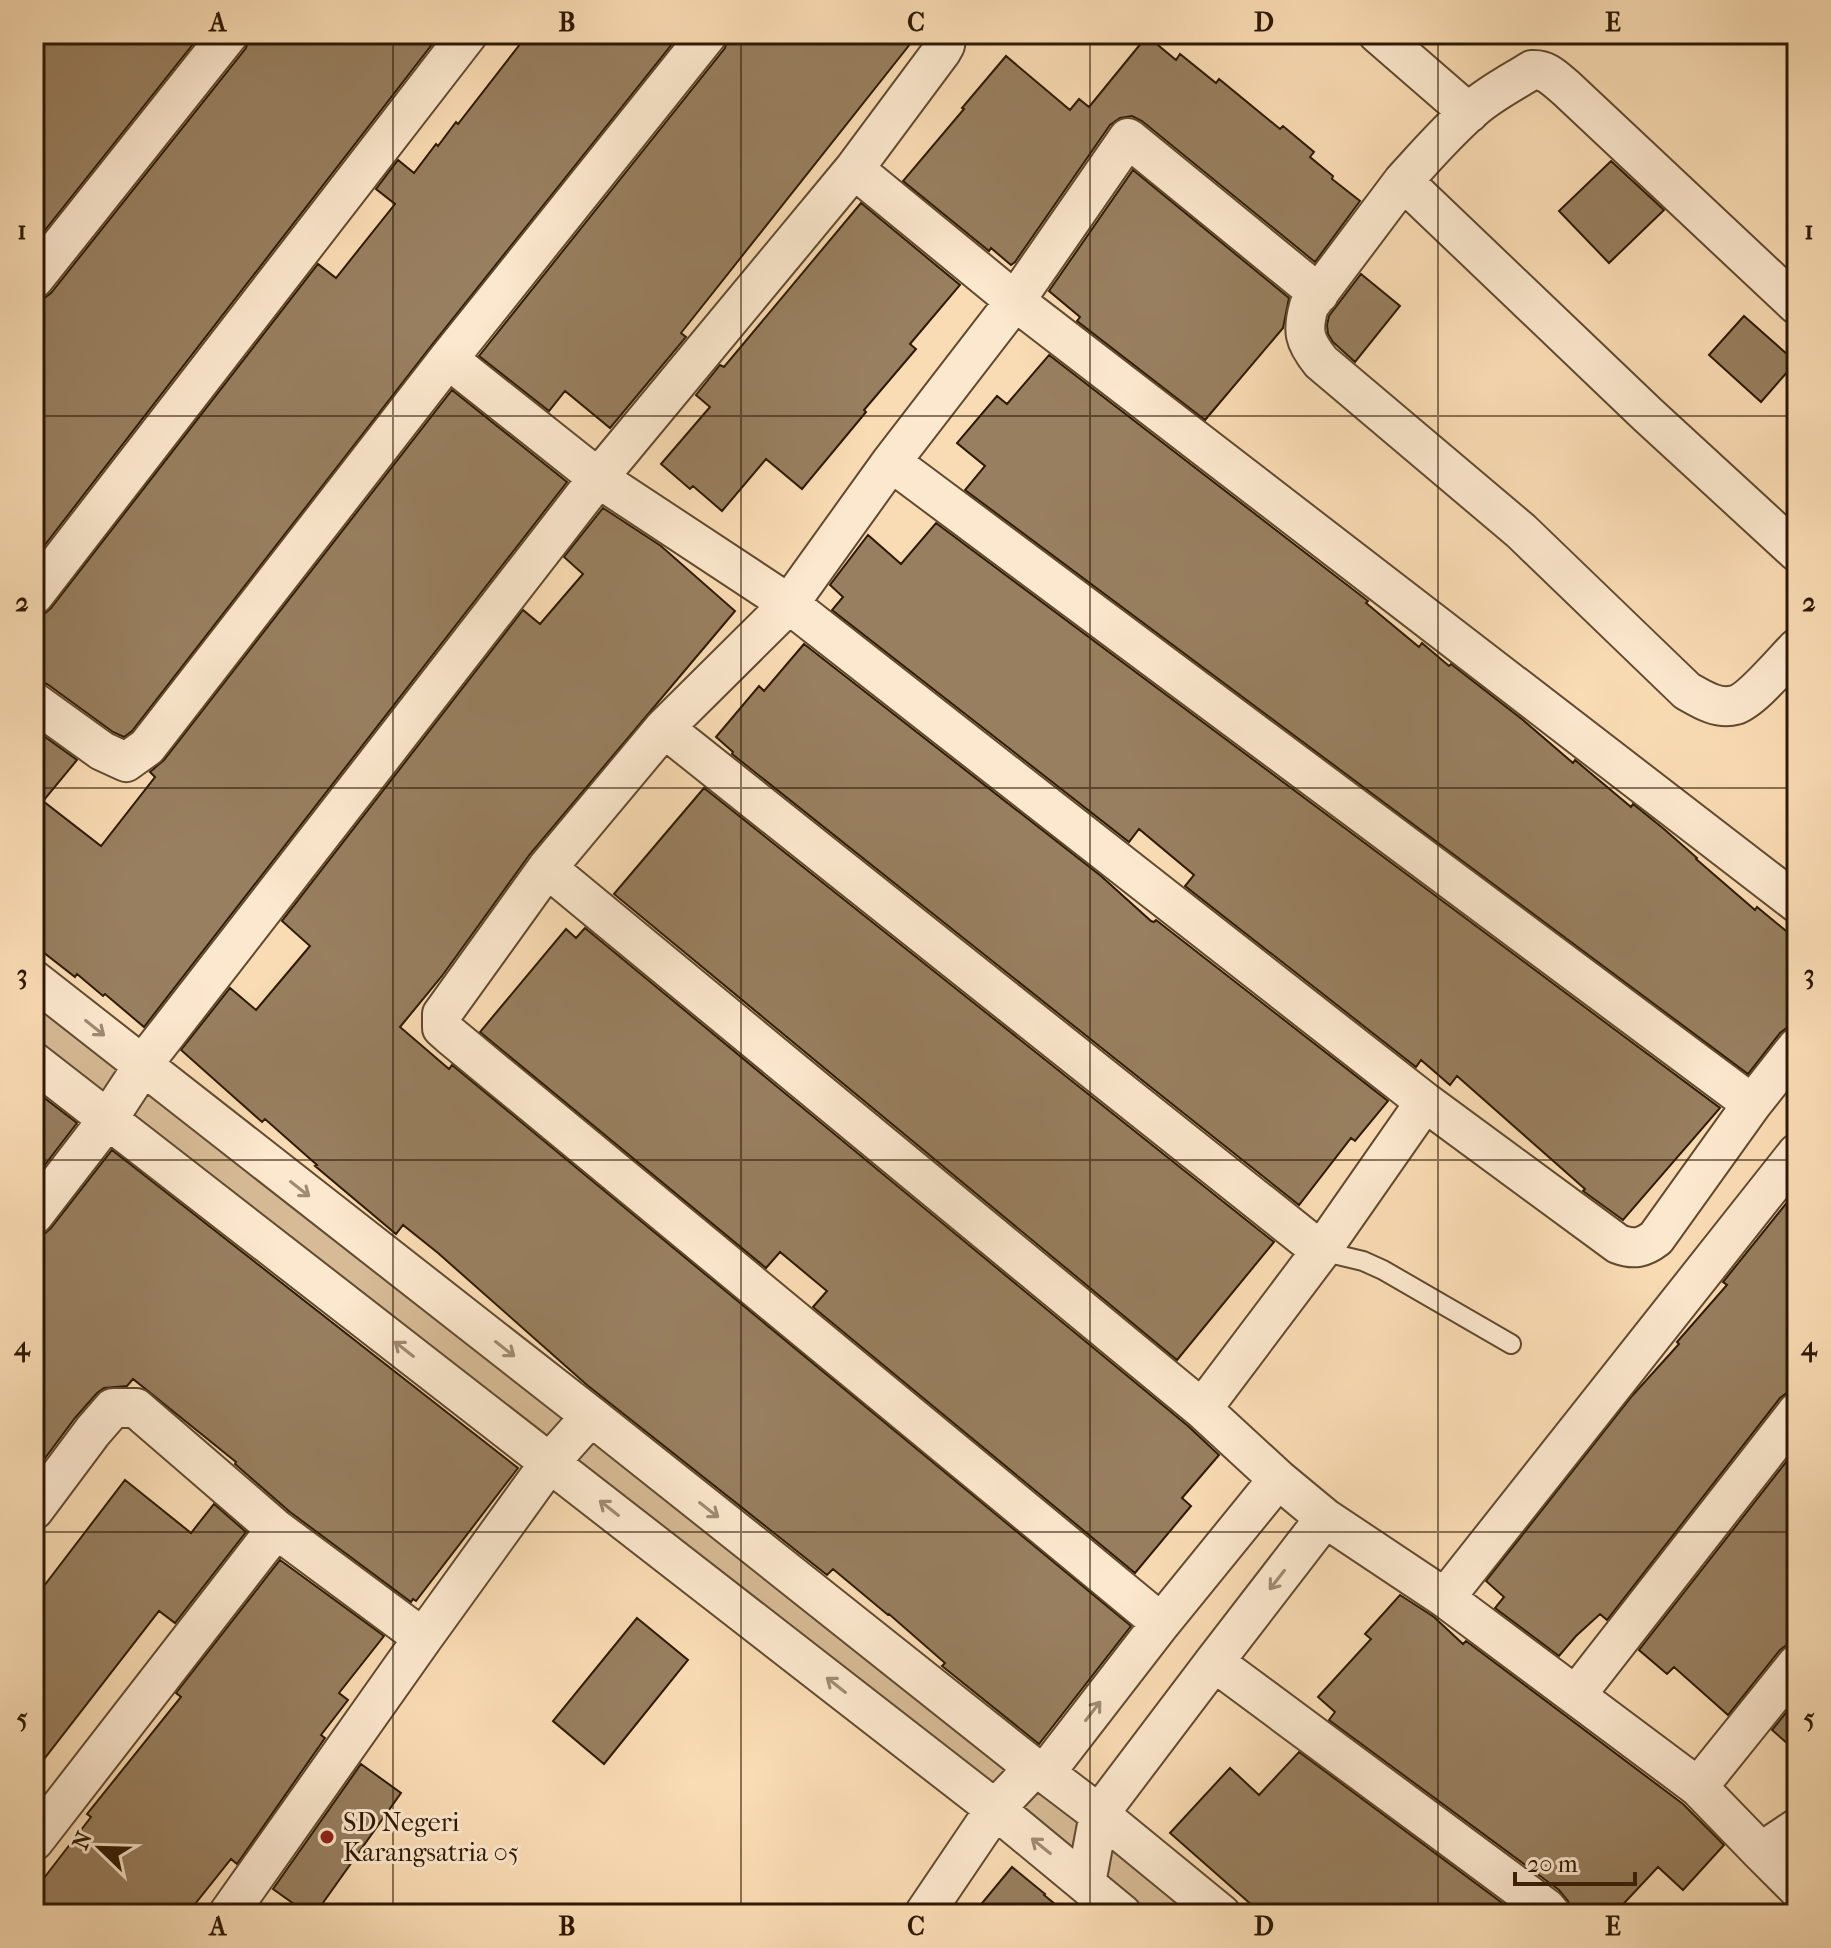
<svg xmlns="http://www.w3.org/2000/svg" width="1831" height="1948" font-family="'IM FELL French Canon',serif">
  <style>
    .green { fill: #d7bb96; stroke: #826a4c; stroke-width: 2 }
    .building { fill: #987f5f; stroke: #2e1a03; stroke-width: 2 }
    .lines { fill: none; stroke-linecap: round; stroke-linejoin: round }
    .lane-casing { stroke: #614a2f; stroke-width: 22 }
    .street-casing { stroke: #614a2f; stroke-width: 42 }
    .lane { stroke: #fce8ce; stroke-width: 18 }
    .street { stroke: #fce8ce; stroke-width: 38 }
    .oneway { stroke: #9f8b73 }
    .grid { fill: none; stroke: #2e1a03; stroke-width: 2; stroke-opacity: 0.55 }
    .poi-dot { fill: #8f2418; stroke: #fce8ce; stroke-width: 3 }
    .labels { text-anchor: middle; stroke-width: 6; stroke-linejoin: round; paint-order: stroke }
    .poi-label { font-size: 26px; fill: #2e1a03; stroke: #fce8ce; text-anchor: start }
    .neatline { fill: none; stroke: #2e1a03; stroke-width: 3 }
    .grid-label { font-size: 26px; text-anchor: middle; font-weight: bold; fill: #2e1a03 }
  </style>
  <rect width="100%" height="100%" fill="#fadcb4"/>
  <filter id="stains"><feTurbulence type="fractalNoise" baseFrequency=".0025" numOctaves="4"/><feColorMatrix values="0 0 0 0 .2 0 0 0 0 .09 0 0 0 0 .02 0 0 0 .5 -.17"/></filter>
  <radialGradient id="worn" r=".72"><stop offset=".6" stop-color="#630" stop-opacity="0"/><stop offset="1" stop-color="#630" stop-opacity=".3"/></radialGradient>
  <path class="green" d="M34 980 1221 1914H1122L34 1062Z"/>
  <path class="building" d="M34 34H201L34 244Z
    M250 34H440L34 559V300L43 299 51 293 246 48Z
    M528 34H680L431 346 132 731 124 737 113 732 47 684 34 680V617L43 615 51 608 318 264 336 278 395 204 376 189 398 160 414 173 436 144 438 146 456 122 458 124Z
    M729 34H918L681 333 686 337 610 428 565 391 549 411 479 356 725 48Z
    M1147 36 1176 60 1180 54 1216 83 1219 79 1280 129 1283 126 1314 152 1310 157 1333 176 1332 179 1360 201 1315 262 1142 121 1132 116 1120 118 1110 125 1015 262 1011 265 991 248 989 251 903 181 964 109 962 108 1006 56 1070 110 1079 99 1089 107Z
    M1611 161 1664 210 1609 263 1559 211Z
    M1133 170 1289 298 1283 328 1205 420 1077 321 1080 317 1049 291Z
    M861 203 960 285 910 344 916 349 864 410 866 412 802 489 766 459 722 511 693 486 690 489 661 464 710 407 696 395 720 365 724 367Z
    M1361 274 1400 306 1355 362 1333 342 1328 334 1327 325 1329 316Z
    M1744 316 1796 362 1761 402 1709 355Z
    M1049 355 1368 601 1366 603 1419 647 1422 643 1449 666 1451 664 1523 720 1573 763 1575 760 1631 807 1633 804 1664 829 1697 858 1696 859 1755 910 1757 907 1797 940V1026L1788 1027 1780 1033 1748 1074 965 490 985 466 957 443 997 396 1007 404Z
    M452 390 567 482 144 1027 105 994 103 996 77 974 75 977 34 945V729L77 760 43 801 101 846 155 777 150 772 164 760Z
    M603 508 661 546 735 611 530 854 442 976 400 1027 449 1069 452 1065 1131 1626 1039 1744 942 1666 945 1663 889 1614 888 1615 833 1569 827 1575 587 1385 438 1253 403 1225 396 1234 315 1166 317 1165 265 1119 262 1122 181 1050 230 988 256 1010 310 946 282 921 523 610 540 624 583 574 564 557Z
    M936 523 1720 1108 1623 1220 1583 1191 1585 1189 1457 1076 1450 1085 1421 1060 1416 1067 1185 886 1194 875 1139 829 1129 842 832 610 843 597 830 585 868 535 901 564Z
    M804 644 1101 876 1151 921 1154 922 1156 920 1388 1101 1355 1141 1351 1138 1299 1205 732 754 733 752 716 737 759 686 764 691Z
    M704 788 1274 1242 1177 1360 614 894Z
    M585 928 1188 1426 1219 1455 1182 1498 1191 1506 1135 1573 813 1307 827 1291 780 1252 766 1268 480 1032 566 929 576 938Z
    M34 1090 77 1123 34 1179Z
    M112 1150 518 1468 416 1601 413 1599 411 1602 290 1512 235 1464 236 1462 133 1379 127 1386 104 1388 97 1393 75 1418 34 1473V1237L43 1235 51 1228Z
    M1797 1190V1390L1788 1392 1780 1398 1607 1620 1600 1614 1576 1636 1559 1656 1495 1608 1504 1597 1486 1581 1632 1396 1679 1344 1677 1342 1727 1285 1723 1282Z
    M1797 1448V1643L1788 1644 1780 1650 1728 1715 1674 1667 1667 1674 1639 1650Z
    M125 1480 191 1533 214 1504 246 1532 175 1623 159 1611 34 1772V1599Z
    M280 1560 384 1636 339 1693 348 1700 321 1735 325 1738 237 1864 231 1859 187 1914H34V1891L91 1817 87 1814 181 1697 176 1693Z
    M1400 1595 1434 1617 1463 1644 1466 1641 1683 1804 1724 1845 1683 1890 1658 1867 1614 1914H1572L1568 1901 1559 1890 1329 1720 1335 1712 1318 1697 1371 1639 1365 1634Z
    M637 1618 688 1660 604 1764 553 1721Z
    M1797 1699V1752L1772 1730Z
    M1299 1752 1517 1914H1262L1170 1833 1230 1768 1259 1795Z
    M361 1764 401 1793 315 1914H308L273 1889Z
    M1012 1867 1045 1894 1044 1895 1067 1914H973Z"/>
  <g class="lines">
    <defs>
      <path id="lane" d="M1321 1251 1363 1261 1383 1270 1511 1344"/>
      <path id="street" d="M1378 34 1469 113
        M854 169 1015 301 1797 903
        M1403 181 1648 415 1797 552
        M34 279 229 34
        M1797 305 1566 88C1555 79 1547 69 1532 70 1513 82 1491 93 1474 108 1448 130 1426 156 1403 181L1309 306C1302 331 1304 341 1321 362L1521 531 1687 691C1701 699 1718 710 1735 705 1751 701 1784 661 1797 648
        M448 359 598 478 789 604 1425 1102 1618 1244C1634 1250 1643 1248 1656 1238L1752 1104 1797 1047
        M891 462 1752 1104
        M34 595 468 34
        M34 702 102 751 126 762 147 747 448 359 708 34
        M664 728 1321 1251
        M547 868 1202 1409 1278 1479 1325 1518 1445 1598 1698 1787 1761 1852 1797 1828
        M34 980 591 1416 1034 1768 1045 1773 1099 1814 1221 1914
        M34 1062 995 1809 1122 1914
        M34 1215 108 1119 150 1055 598 478 854 169 941 52 945 45 947 34
        M1202 1409 1321 1251 1425 1102
        M34 1510 93 1431 113 1408H136L276 1529 423 1638
        M1445 1598 1797 1153
        M1161 1623 451 1036 442 1028V1014L547 868 664 728 789 604 891 462 1015 301 1128 138 1319 294
        M1214 1662 1546 1908 1551 1914
        M1576 1695 1797 1412
        M1045 1773 1161 1623 1278 1479
        M1698 1787 1797 1664
        M34 1841 276 1529
        M1761 1852 1797 1888
        M1086 1883 1099 1814 1214 1662 1325 1518
        M228 1914 423 1638 550 1462 591 1416
        M924 1914 995 1809 1034 1768"/>
    </defs>
    <use href="#lane" class="lane-casing"/>
    <use href="#street" class="street-casing"/>
    <use href="#lane" class="lane"/>
    <use href="#street" class="street"/>
  </g>
  <defs><path id="oneway-shaft" d="M-6 0H5M1.5-3L5.5 0L1.5 3" fill="none" stroke-width="1.6" stroke-linecap="round" stroke-linejoin="round" transform="scale(2)"/></defs>
  <g class="oneway">
    <use href="#oneway-shaft" transform="translate(95 1028) rotate(39)"/>
    <use href="#oneway-shaft" transform="translate(300 1189) rotate(38)"/>
    <use href="#oneway-shaft" transform="translate(404 1349) rotate(-142)"/>
    <use href="#oneway-shaft" transform="translate(505 1349) rotate(38)"/>
    <use href="#oneway-shaft" transform="translate(609 1508) rotate(-142)"/>
    <use href="#oneway-shaft" transform="translate(709 1510) rotate(38)"/>
    <use href="#oneway-shaft" transform="translate(1277 1580) rotate(128)"/>
    <use href="#oneway-shaft" transform="translate(836 1685) rotate(-142)"/>
    <use href="#oneway-shaft" transform="translate(1093 1711) rotate(-52)"/>
    <use href="#oneway-shaft" transform="translate(1041 1846) rotate(-141)"/>
  </g>
  <path class="grid" d="M393 34V1914M741 34V1914M1090 34V1914M1438 34V1914M34 416H1797M34 788H1797M34 1160H1797M34 1532H1797"/>
  <circle class="poi-dot" cx="327" cy="1837" r="8"/>
  <g class="labels">
    <g class="poi-label">
      <text x="343" y="1831">SD Negeri<tspan x="343" dy="30">Karangsatria 05</tspan></text>
    </g>
  </g>
  <rect width="1831" height="1948" fill="none" stroke="#fadcb4" stroke-width="88"/>
  <g transform="translate(100 1848) rotate(293)" stroke="#fce8ce" stroke-width="6" paint-order="stroke">
  <path d="M0-6L14 30L0 20L-14 30Z" fill="#2e1a03"/>
  <text y="-12" font-size="22" font-weight="bold" text-anchor="middle" fill="#2e1a03">N</text>
  </g>
  <path d="M1515 1872v12h120v-12" fill="none" stroke="#2e1a03" stroke-width="4"/>
  <text x="1527" y="1872" font-size="24" fill="#2e1a03" stroke="#fce8ce" stroke-width="6" paint-order="stroke">20 m</text>
  <rect x="44" y="44" width="1743" height="1860" class="neatline"/>
  <g class="grid-label">
    <text x="218" y="31">A</text>
    <text x="567" y="31">B</text>
    <text x="916" y="31">C</text>
    <text x="1264" y="31">D</text>
    <text x="1613" y="31">E</text>
    <text x="22" y="239">1</text>
    <text x="1809" y="239">1</text>
    <text x="22" y="611">2</text>
    <text x="1809" y="611">2</text>
    <text x="22" y="983">3</text>
    <text x="1809" y="983">3</text>
    <text x="22" y="1355">4</text>
    <text x="1809" y="1355">4</text>
    <text x="22" y="1727">5</text>
    <text x="1809" y="1727">5</text>
    <text x="218" y="1935">A</text>
    <text x="567" y="1935">B</text>
    <text x="916" y="1935">C</text>
    <text x="1264" y="1935">D</text>
    <text x="1613" y="1935">E</text>
  </g>
  <rect width="100%" height="100%" filter="url(#stains)"/>
  <rect width="100%" height="100%" fill="url(#worn)"/>
</svg>
